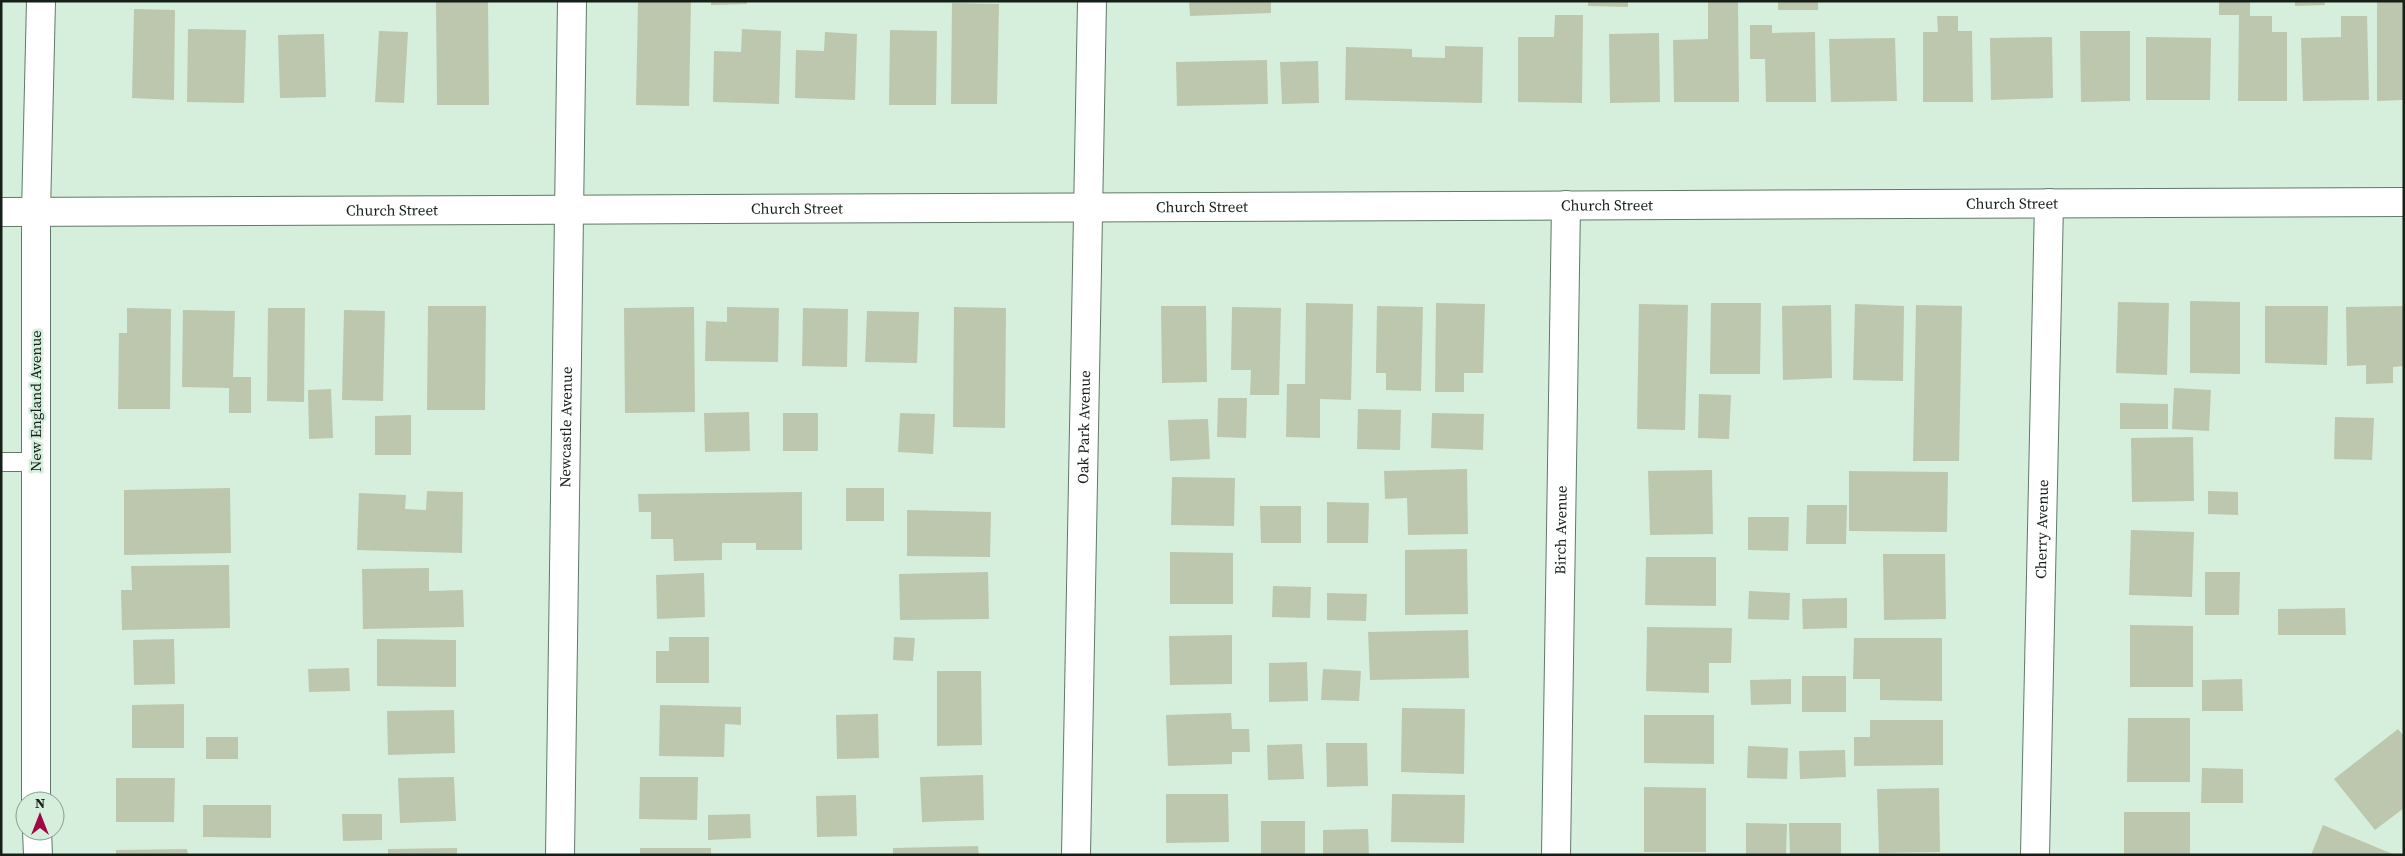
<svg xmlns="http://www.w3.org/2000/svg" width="2405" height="856" font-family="'Source Serif 4',serif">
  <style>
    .building { fill: #bdc7ad }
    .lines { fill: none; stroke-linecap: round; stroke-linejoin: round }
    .service-casing { stroke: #617968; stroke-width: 20 }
    .minor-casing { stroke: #617968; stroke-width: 30 }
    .service { stroke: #fff; stroke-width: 18 }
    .minor { stroke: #fff; stroke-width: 28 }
    .labels { text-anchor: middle; stroke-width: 5; stroke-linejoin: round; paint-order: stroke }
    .street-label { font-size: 15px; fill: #161f18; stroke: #d5efdc }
  </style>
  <rect width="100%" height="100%" fill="#d5efdc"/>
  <path class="building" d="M436 1H488L489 105H437Z
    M638 1H691L689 106 636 105Z
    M711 1H747V4L711 5Z
    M1189 1H1271V13L1190 16Z
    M1588 1H1628V7L1588 6Z
    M1708 1H1738L1739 102H1674L1673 40 1708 39Z
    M1778 1H1818V10H1778Z
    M2219 1H2250V16H2272V32H2287V101H2238L2239 15H2219Z
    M2295 1H2324L2325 5 2295 6Z
    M2377 1H2404V100L2377 101Z
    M952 3 999 4 997 104H951Z
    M134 9 175 10 174 100 132 98Z
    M1555 15H1583L1582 103 1518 102V37H1554Z
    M1937 16H1958V31H1972L1973 102H1923V32H1938Z
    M2341 16H2367L2369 100 2303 101 2301 38 2341 37Z
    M1750 25H1772V33L1815 32 1816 102H1766L1765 59H1750Z
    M188 29 246 30 244 103 187 102Z
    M742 29 781 31 779 104 713 102 714 51 741 52Z
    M890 30 937 31 936 105H889Z
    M379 31 408 32 404 103 375 102Z
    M2080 31H2130V101L2081 102Z
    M825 32 857 34 855 100 795 98 796 50 824 51Z
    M1659 33 1660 102 1610 103 1609 34Z
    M324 34 326 97 280 98 278 35Z
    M2052 37 2053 98 1991 100 1990 38Z
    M2146 37 2211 38 2210 100H2146Z
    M1895 38 1897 101 1831 102 1829 39Z
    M1445 46 1483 47 1482 103 1345 100 1346 47 1412 49V57L1445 58Z
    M1267 60 1268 104 1177 106 1176 62Z
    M1318 61 1319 103 1282 104 1280 62Z
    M2190 301 2240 302V374L2190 373Z
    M2118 302 2169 303 2167 375 2116 373Z
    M1306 303 1353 304 1351 400 1320 399V438L1286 437 1287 384H1305Z
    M1436 303 1485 304 1483 373H1464V392H1435Z
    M1711 303H1761L1760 374H1710Z
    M1639 304 1688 305 1685 430 1637 429Z
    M1855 304 1904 306 1903 381 1853 380Z
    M1831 305 1832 378 1783 380 1782 306Z
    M1916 305 1962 306 1959 461H1913Z
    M428 306H486L485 410H427Z
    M1161 306H1206L1207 382 1162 383Z
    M1377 306 1423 307 1421 391 1386 390V373H1376Z
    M2265 306H2328L2327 365 2265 363Z
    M2404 306V366L2393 367V383L2366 384V365L2347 366 2346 307Z
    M694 307 695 412 625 413 624 308Z
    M727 307 779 308 778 362 705 361 706 321 727 322Z
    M954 307 1006 308 1005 428 953 427Z
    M1232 307 1281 308 1279 395H1250L1251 370H1231Z
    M127 308 171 309 170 409H118L119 333H127Z
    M268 308H305L304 402 267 401Z
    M803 308 848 309 847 367 802 366Z
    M183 310 235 311 233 377H251V413H229V388L182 387Z
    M344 310 385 311 383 401 342 400Z
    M867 311 919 312 917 363 865 362Z
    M2174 388 2211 390 2209 431 2172 429Z
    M331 389 333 438 309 439 308 390Z
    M1699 394 1731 395 1729 439 1698 438Z
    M1218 398H1247L1246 438 1217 437Z
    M2120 403 2168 404V429H2120Z
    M1358 409 1401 410 1400 450 1357 449Z
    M749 412 750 451 705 452 704 413Z
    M783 413H818V451H783Z
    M900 413 935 414 933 454 898 452Z
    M1432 413 1484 414 1483 450 1431 448Z
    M411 415V455H375V416Z
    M2335 417 2374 418 2372 460 2334 459Z
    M1208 419 1210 459 1170 461 1168 420Z
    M2193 437 2194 501 2132 502 2131 438Z
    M1467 469 1468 534 1408 535 1407 498 1385 499 1384 471Z
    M1712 470 1713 534 1650 535 1648 471Z
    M1849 471 1948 472 1947 532 1849 531Z
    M1172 477 1235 478 1234 526 1171 525Z
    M230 488 231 553 124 555V490Z
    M846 488H884V521H846Z
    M427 491 463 492 462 553 357 550 359 493 406 495 405 509 426 510Z
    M2208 491 2238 492V515L2208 514Z
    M802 492V550H756V543H722V560L674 561 673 539H651V512H639L638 494Z
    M1327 502 1369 503 1368 543H1327Z
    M1807 505H1847L1846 544H1806Z
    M1260 506H1301V543H1261Z
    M907 510 991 512 990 557 907 556Z
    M1748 517H1789L1788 551 1748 550Z
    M2131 530 2194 532 2192 597 2129 595Z
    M1467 549 1468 614 1405 615V550Z
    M1170 552 1233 553V604H1170Z
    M1883 554H1945L1946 619 1884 620Z
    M1646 557H1716V606L1645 605Z
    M229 565 230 628 122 630 121 590H132L131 566Z
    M429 568V591L463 590 464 627 363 629 362 569Z
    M988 572 989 619 900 620 899 574Z
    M2205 572H2240L2239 615H2205Z
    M704 573 705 617 657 619 656 575Z
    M1273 586 1311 587 1310 618 1272 617Z
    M1749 591 1790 593 1789 620 1748 619Z
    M1327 593 1367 594 1366 621 1327 620Z
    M1847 598V628L1803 629 1802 599Z
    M2345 608 2346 635H2278V609Z
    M2130 625 2193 626V687H2130Z
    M1647 627 1732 628 1731 663H1709V693L1646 691Z
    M1468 630 1469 678 1370 680 1368 632Z
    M1232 635V684L1170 685 1169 636Z
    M669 637H709V683H656V651H669Z
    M894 637 915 638 913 661 893 660Z
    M1854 638H1942V701L1880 700V679H1853Z
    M174 639 175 684 134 685 133 640Z
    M377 639 456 640V687L377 686Z
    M1307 662 1308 701 1269 702V663Z
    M349 668 350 691 309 692 308 669Z
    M1323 669 1361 671 1359 701 1321 700Z
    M937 671H981L982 745 937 746Z
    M1802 676H1846V712H1802Z
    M1791 679V704L1751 705 1750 680Z
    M2242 679 2243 711H2202V680Z
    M184 704V748H132V705Z
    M660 705 741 707V725L725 724 724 757 659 756Z
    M1402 708 1465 709 1464 774 1401 772Z
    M454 710 455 753 388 755 387 711Z
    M1231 713 1232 729H1249L1250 752H1232V764L1168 766 1166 715Z
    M878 714 879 758 837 759 836 715Z
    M1644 715H1714V764L1644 763Z
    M2128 718H2190V782H2127Z
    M1870 720H1943V765L1854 766V737H1870Z
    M2398 729 2404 736V808L2375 830 2334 779Z
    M206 737H238V759H206Z
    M1326 743H1367L1368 786 1327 787Z
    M1302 744 1304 779 1268 780 1267 745Z
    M1748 746 1788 748 1787 779 1747 778Z
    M1845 750 1846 777 1800 779 1799 751Z
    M2202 768 2243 769V803H2201Z
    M983 775 984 820 922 822 920 777Z
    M454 777 456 821 400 823 398 778Z
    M640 777H698L697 820 639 819Z
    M116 778H175L174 822H116Z
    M1644 787 1706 788V852H1644Z
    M1939 788 1940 852 1879 853 1877 789Z
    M1166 794H1228L1229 842 1166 843Z
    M1392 794 1465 795 1464 843 1391 842Z
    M856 795 857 836 817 837 816 796Z
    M203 805H271V838L203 837Z
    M2124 812H2190V855H2124Z
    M342 814H382V840L343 841Z
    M750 814 751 838 708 840V815Z
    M1261 821H1305V855H1261Z
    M1746 823 1787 824 1786 855H1746Z
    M1789 823H1841V855H1790Z
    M2323 825 2395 855H2311Z
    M1368 829 1369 855H1323V830Z
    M978 846 979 855H893V848Z
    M457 848V855H388V849Z
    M640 848H711V855H640Z
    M187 849 188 855H116V850Z"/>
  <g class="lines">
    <defs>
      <path id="service" d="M1 462H36"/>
      <g id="minor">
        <path id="s1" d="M1 212 2404 202"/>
        <path d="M36 801V212L41 1"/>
        <path d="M37 831 38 855"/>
        <path id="s2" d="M560 855 572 1"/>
        <path id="s3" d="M1076 855 1092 1"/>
        <path id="s4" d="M1556 855 1566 205"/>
        <path id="s5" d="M2035 855 2049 203"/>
      </g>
    </defs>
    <use href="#service" class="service-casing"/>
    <use href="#minor" class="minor-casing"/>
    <use href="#service" class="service"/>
    <use href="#minor" class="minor"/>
  </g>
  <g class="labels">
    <g class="street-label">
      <text dy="5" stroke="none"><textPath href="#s1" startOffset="2011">Church Street</textPath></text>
      <text dy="5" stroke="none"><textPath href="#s1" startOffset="1606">Church Street</textPath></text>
      <text dy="5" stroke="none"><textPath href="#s1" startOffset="1201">Church Street</textPath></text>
      <text dy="5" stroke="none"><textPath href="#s1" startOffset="796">Church Street</textPath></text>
      <text dy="5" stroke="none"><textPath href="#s1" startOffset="391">Church Street</textPath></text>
      <text transform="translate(36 401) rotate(-90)" y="5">New England Avenue</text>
      <text dy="5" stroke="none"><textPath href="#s2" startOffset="428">Newcastle Avenue</textPath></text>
      <text dy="5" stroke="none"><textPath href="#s3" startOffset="428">Oak Park Avenue</textPath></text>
      <text dy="5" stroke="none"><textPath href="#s5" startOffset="326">Cherry Avenue</textPath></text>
      <text dy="5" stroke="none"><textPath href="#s4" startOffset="325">Birch Avenue</textPath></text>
    </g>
  </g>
  <rect width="2405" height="856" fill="none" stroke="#161f18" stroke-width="5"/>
  <g transform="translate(40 816)"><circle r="24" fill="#d5efdc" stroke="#899c8e"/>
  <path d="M0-4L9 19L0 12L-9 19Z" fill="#a20743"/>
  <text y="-8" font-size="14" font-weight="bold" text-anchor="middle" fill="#161f18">N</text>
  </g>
</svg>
